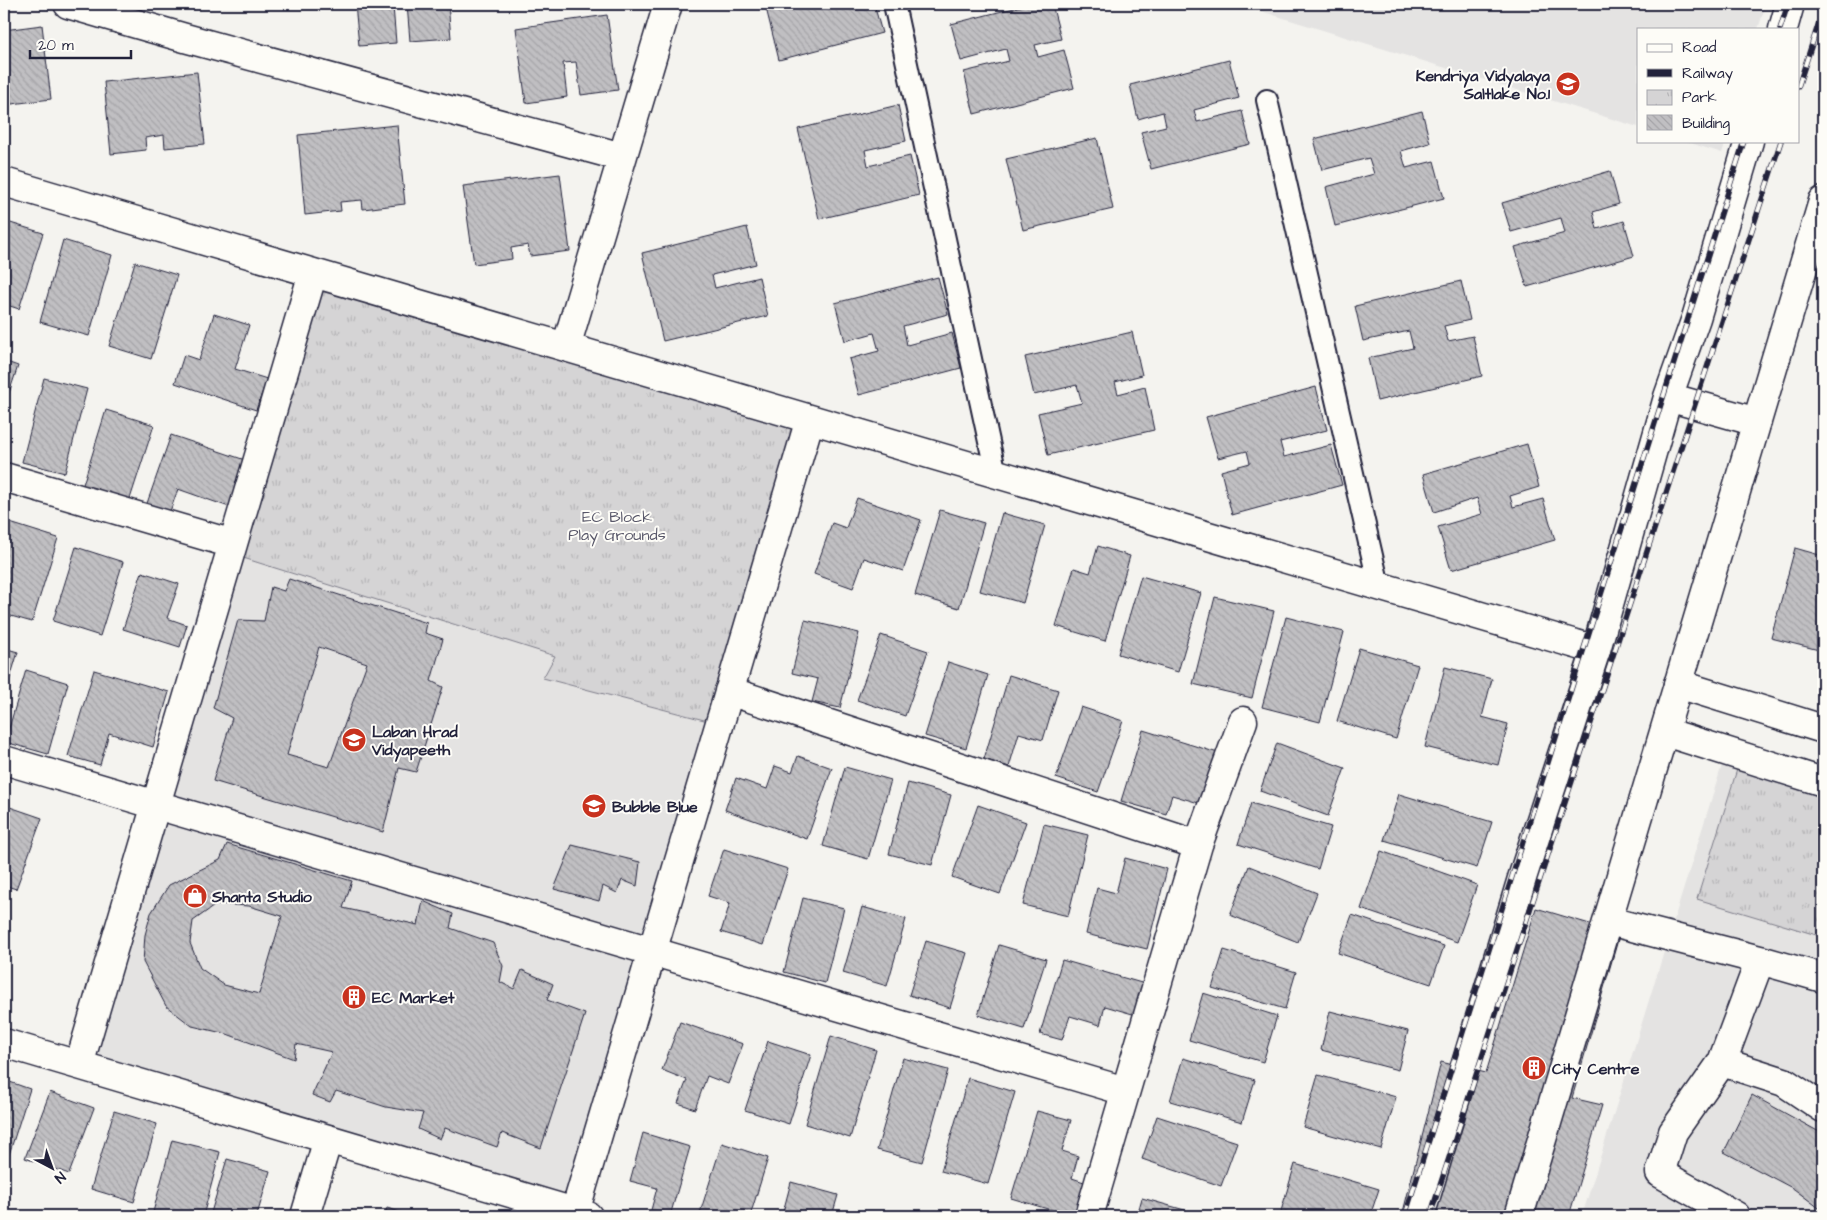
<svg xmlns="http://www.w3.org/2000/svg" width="1827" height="1220" font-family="'Architects Daughter',sans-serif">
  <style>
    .built { fill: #e4e3e2 }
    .park { fill: url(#park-tufts); stroke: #7c7b88 }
    .building { fill: url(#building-back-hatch); stroke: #22223b; fill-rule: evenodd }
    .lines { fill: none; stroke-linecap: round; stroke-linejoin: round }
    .lane-casing { stroke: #22223b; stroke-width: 24 }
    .street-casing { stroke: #22223b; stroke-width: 31 }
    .secondary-casing { stroke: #22223b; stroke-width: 31 }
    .lane { stroke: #fdfcf7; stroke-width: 20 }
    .street { stroke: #fdfcf7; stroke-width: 28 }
    .secondary { stroke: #fdfcf7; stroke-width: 28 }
    .rail-casing { stroke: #22223b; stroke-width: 5.5 }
    .rail { stroke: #fdfcf7; stroke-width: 4; stroke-dasharray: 11; stroke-linecap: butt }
    .labels { text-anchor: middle; stroke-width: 4; stroke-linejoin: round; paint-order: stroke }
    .poi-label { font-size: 16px; font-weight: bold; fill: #22223b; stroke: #fdfcf7; text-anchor: start }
    .park-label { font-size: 16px; fill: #585769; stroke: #fdfcf7 }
  </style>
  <defs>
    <pattern id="park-tufts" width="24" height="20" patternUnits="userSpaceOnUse" patternTransform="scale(1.25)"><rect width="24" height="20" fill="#d5d4d5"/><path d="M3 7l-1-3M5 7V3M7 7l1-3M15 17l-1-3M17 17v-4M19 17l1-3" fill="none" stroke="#b7b6b8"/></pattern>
    <pattern id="building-back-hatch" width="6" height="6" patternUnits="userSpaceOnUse" patternTransform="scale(1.25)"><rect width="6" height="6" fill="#c0bfc2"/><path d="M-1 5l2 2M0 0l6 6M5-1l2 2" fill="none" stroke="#a5a4a8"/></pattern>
  </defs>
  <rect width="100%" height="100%" fill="#f4f3ef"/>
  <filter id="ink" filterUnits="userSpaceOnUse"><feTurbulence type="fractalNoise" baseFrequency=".02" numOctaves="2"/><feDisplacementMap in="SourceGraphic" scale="10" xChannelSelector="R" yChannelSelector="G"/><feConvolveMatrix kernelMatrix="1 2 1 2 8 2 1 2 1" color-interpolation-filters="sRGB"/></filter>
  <g filter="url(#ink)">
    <path class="built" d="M1238 4H1766L1758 29H1638V127Z
      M1684 141H1726L1722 153Z
      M237 556 556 656 544 678 708 721 645 942 167 802Z
      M1749 749 1823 771V1216H1582L1722 765Z
      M161 814 644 958 572 1203 94 1057Z"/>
    <path class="park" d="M318 286 797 428 708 721 543 678 555 656 237 556Z
      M1739 763 1823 789V937L1697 899Z"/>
    <path class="building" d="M355 4H448L451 38 410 41 407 4 393 6 396 43 359 46Z
      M765 4H874L882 33 779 60Z
      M1030 4H1052L1061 39 1035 45 1038 57 1064 50 1074 88 974 114 964 72 1009 61 1006 49 961 61 951 24Z
      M607 15 618 90 581 95 576 62 563 63 567 97 526 103 516 28Z
      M42 25 51 99 4 105V30Z
      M1229 60 1239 98 1194 110 1197 122 1242 111 1250 144 1151 169 1141 132 1166 126 1163 112 1138 119 1130 85Z
      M197 72 205 144 165 148 164 135 145 138 146 150 111 154 104 82Z
      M898 105 906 141 865 150 868 166 910 156 919 195 819 219 798 129Z
      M1422 111 1430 143 1401 151 1406 168 1434 161 1444 198 1335 226 1326 187 1374 174 1369 158 1322 170 1314 139Z
      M397 125 405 204 363 209 362 200 340 202 341 211 305 215 298 135Z
      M1097 138 1113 209 1023 230 1006 159Z
      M1610 171 1619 204 1593 212 1597 229 1624 221 1634 256 1527 287 1515 247 1565 233 1561 218 1511 232 1502 203Z
      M560 174 570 251 530 256 528 245 511 248 512 259 474 264 463 186Z
      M4 221 43 233 19 309 4 304Z
      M747 227 756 264 712 275 715 288 759 277 768 316 663 341 642 253Z
      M63 240 112 255 89 336 40 322Z
      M135 262 177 275 151 359 109 346Z
      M938 277 948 314 903 326 907 345 952 333 961 368 859 395 849 359 879 351 874 333 845 341 835 303Z
      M1461 281 1470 320 1444 326 1448 341 1473 336 1482 376 1377 401 1368 358 1413 348 1409 331 1363 341 1355 306Z
      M214 314 249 325 235 369 267 379 256 410 175 383 184 355 199 360Z
      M1132 332 1142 375 1115 382 1118 394 1145 387 1154 430 1048 455 1038 413 1082 403 1077 385 1034 395 1025 357Z
      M4 361 18 366 4 408Z
      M44 378 87 389 65 473 22 462Z
      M1316 387 1327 430 1280 442 1284 457 1331 445 1342 485 1232 515 1221 471 1250 463 1247 451 1218 458 1206 417Z
      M106 410 154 425 128 505 81 491Z
      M171 435 248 461 232 508 178 489 168 517 145 509Z
      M1527 444 1539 487 1510 496 1513 507 1543 499 1555 540 1451 570 1438 527 1482 514 1477 498 1434 512 1423 474Z
      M857 498 921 520 903 571 864 558 853 588 814 574 832 523 846 528Z
      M940 510 984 523 959 608 915 595Z
      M1002 513 1045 525 1023 603 980 591Z
      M10 523 58 538 32 622 4 614V542Z
      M1098 546 1130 556 1105 641 1056 626 1074 568 1090 573Z
      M76 547 123 562 100 636 53 621Z
      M1795 548 1823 556V651L1771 638Z
      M142 572 179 584 167 618 187 625 180 647 123 629Z
      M1141 576 1201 593 1178 672 1118 654Z
      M289 579 427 623 425 633 443 639 431 681 443 687 416 772 399 768 383 832 213 781 232 718 213 708 238 620 264 621 271 587 284 591ZM319 647 367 663 329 767 287 755Z
      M1215 597 1274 611 1252 698 1193 684Z
      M1286 617 1344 632 1320 722 1262 707Z
      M805 620 859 633 840 708 812 702 818 679 792 673Z
      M881 635 928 651 905 716 857 700Z
      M4 648 18 652 4 698Z
      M1359 648 1418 665 1396 739 1337 721Z
      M948 662 988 675 966 748 925 736Z
      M1445 667 1492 679 1482 717 1508 724 1498 765 1425 747Z
      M26 670 68 683 48 754 5 742Z
      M94 670 169 692 153 747 109 733 100 765 68 756Z
      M1009 675 1058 690 1043 740 1019 733 1009 767 984 759Z
      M1081 707 1123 721 1098 792 1056 778Z
      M1143 730 1218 753 1202 804 1172 795 1166 814 1121 801Z
      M1277 743 1345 768 1328 816 1260 791Z
      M798 756 832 768 807 839 725 810 736 778 767 789 775 766 792 772Z
      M845 767 891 780 868 859 823 846Z
      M908 783 951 795 932 865 889 854Z
      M1399 794 1492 822 1477 868 1384 840Z
      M1251 803 1331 827 1318 869 1238 844Z
      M4 805 42 818 16 889 4 885Z
      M978 805 1026 822 1000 894 952 877Z
      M1044 824 1088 835 1068 916 1023 905Z
      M227 844 352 881 343 908 418 925 423 901 453 914 450 928 493 943 503 966 500 982 514 989 522 970 553 984 547 1000 585 1014 541 1148 502 1133 497 1147 445 1128 440 1139 418 1129 423 1113 386 1107 336 1091 330 1102 312 1095 332 1052 296 1044 294 1059 227 1034 192 1026 166 1006 143 962 145 935 151 913 169 885 220 860ZM217 904 249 906 282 916 259 994 224 985 200 968 190 943 193 921Z
      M572 845 640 862 637 886 622 880 617 893 603 886 599 901 554 889Z
      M724 849 788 869 763 945 721 932 730 903 708 896Z
      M1381 851 1477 885 1457 942 1361 909Z
      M1125 858 1167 869 1147 949 1086 934 1097 888 1116 893Z
      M1249 866 1317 893 1298 942 1230 915Z
      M803 898 844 908 825 983 784 972Z
      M862 907 906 919 887 986 843 973Z
      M1536 908 1620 933 1572 1098 1602 1105 1569 1216H1402L1441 1062 1486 1073Z
      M1352 915 1444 946 1431 984 1338 953Z
      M926 941 967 953 950 1008 909 995Z
      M999 945 1046 959 1024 1029 978 1015Z
      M1224 950 1296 972 1285 1009 1212 988Z
      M1062 960 1145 984 1136 1015 1105 1006 1100 1025 1070 1016 1062 1040 1040 1034Z
      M1203 993 1277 1016 1263 1062 1189 1040Z
      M1330 1011 1408 1031 1398 1070 1321 1050Z
      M680 1022 743 1044 728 1084 707 1076 695 1109 678 1103 687 1080 662 1070Z
      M831 1036 876 1050 850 1138 805 1124Z
      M768 1041 811 1055 789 1124 745 1110Z
      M903 1058 948 1070 922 1162 877 1150Z
      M1183 1058 1255 1080 1242 1122 1170 1101Z
      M1318 1075 1396 1097 1381 1149 1303 1127Z
      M968 1078 1015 1092 988 1184 941 1171Z
      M4 1080 30 1089 6 1164H4Z
      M50 1092 94 1108 69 1174 25 1158Z
      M1752 1095 1823 1134V1211L1794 1189 1724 1152Z
      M114 1111 157 1124 134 1202 91 1189Z
      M1037 1111 1071 1120 1062 1151 1078 1156 1072 1178 1087 1183 1076 1216H1071L1011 1198Z
      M1157 1116 1237 1142 1221 1186 1142 1159Z
      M643 1133 690 1147 670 1216 651 1210 657 1188 630 1181Z
      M172 1140 220 1152 203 1216H152Z
      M722 1143 768 1158 750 1216H699Z
      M227 1159 270 1171 257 1215 262 1216H210Z
      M1295 1164 1379 1189 1370 1216H1298L1281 1211Z
      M791 1182 838 1195 832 1216H782Z
      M1142 1198 1206 1216H1137Z
      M387 1208 413 1216H384Z
      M848 1210 868 1216H846Z"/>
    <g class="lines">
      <defs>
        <path id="lane" d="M894 4 996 474
          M1267 100 1379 586"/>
        <path id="street" d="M68 4 185 38 622 157
          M4 182 1596 650
          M566 347 668 4
          M4 477 233 544
          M1678 684 1823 729
          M729 691 1198 845
          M1665 732 1823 782
          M4 760 1125 1091
          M1609 921 1760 960 1823 978
          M4 1043 588 1216
          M1722 1062 1760 960
          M79 1065 313 273
          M575 1212 810 419
          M305 1216 328 1139
          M1089 1216 1198 845 1243 721
          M1736 1216 1660 1173 1673 1132 1722 1062 1784 1082 1823 1108"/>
        <path id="secondary" d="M1783 29 1790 4
          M1668 397 1757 422
          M1420 1216 1523 875 1596 650 1668 397 1696 318 1749 141
          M1519 1216 1823 201"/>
      </defs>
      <use href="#lane" class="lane-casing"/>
      <use href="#street" class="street-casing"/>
      <use href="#secondary" class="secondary-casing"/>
      <use href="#lane" class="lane"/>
      <use href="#street" class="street"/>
      <use href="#secondary" class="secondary"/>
      <defs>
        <path id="rail" d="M1780 29 1788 4
          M1798 87 1823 10
          M1405 1216 1744 141
          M1430 1216 1781 141"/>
      </defs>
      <use href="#rail" class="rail-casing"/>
      <use href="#rail" class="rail"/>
    </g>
  </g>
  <defs>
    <symbol id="school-disc" viewBox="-11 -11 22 22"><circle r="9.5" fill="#c8321e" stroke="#fdfcf7"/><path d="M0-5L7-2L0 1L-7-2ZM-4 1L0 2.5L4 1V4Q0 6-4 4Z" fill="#fff"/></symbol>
    <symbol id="shop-disc" viewBox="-11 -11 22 22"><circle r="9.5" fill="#c8321e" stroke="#fdfcf7"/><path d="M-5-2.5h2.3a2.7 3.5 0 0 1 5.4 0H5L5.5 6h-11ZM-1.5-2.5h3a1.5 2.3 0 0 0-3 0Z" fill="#fff"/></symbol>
    <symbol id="building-disc" viewBox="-11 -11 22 22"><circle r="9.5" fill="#c8321e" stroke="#fdfcf7"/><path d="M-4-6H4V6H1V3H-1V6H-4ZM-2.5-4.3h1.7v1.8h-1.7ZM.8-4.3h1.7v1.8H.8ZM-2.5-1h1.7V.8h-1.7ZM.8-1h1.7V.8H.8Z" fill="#fff"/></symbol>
  </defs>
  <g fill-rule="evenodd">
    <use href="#school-disc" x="1554" y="70" width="28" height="28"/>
    <use href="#school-disc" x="340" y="726" width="28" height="28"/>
    <use href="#school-disc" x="580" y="792" width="28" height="28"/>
    <use href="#shop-disc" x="181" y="882" width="28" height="28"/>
    <use href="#building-disc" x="340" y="983" width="28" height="28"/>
    <use href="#building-disc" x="1520" y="1054" width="28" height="28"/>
  </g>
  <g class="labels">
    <g class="poi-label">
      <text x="1550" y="81" text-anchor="end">Kendriya Vidyalaya<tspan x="1550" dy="18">Saltlake No.1</tspan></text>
      <text x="372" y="737">Laban Hrad<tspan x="372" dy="18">Vidyapeeth</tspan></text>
      <text x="612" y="812">Bubble Blue</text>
      <text x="212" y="902">Shanta Studio</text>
      <text x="372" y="1003">EC Market</text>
      <text x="1552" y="1074">City Centre</text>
    </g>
    <g class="park-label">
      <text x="617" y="522">EC Block<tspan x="617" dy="18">Play Grounds</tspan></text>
    </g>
  </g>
  <rect width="1827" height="1220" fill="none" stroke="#fdfcf7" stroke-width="20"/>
  <rect x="10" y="10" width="1807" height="1200" fill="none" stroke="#22223b" stroke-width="2" filter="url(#ink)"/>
  <rect x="1637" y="28" width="162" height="115" fill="#fdfcf7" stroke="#a5a5ac"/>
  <rect x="1647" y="44" width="25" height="8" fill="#fdfcf7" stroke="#a5a5ac"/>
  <text x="1682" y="52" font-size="15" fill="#22223b">Road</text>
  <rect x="1647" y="69" width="25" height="8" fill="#22223b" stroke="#a5a5ac"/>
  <text x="1682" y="78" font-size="15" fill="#22223b">Railway</text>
  <rect x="1647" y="90" width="25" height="15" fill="url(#park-tufts)" stroke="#a5a5ac"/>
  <text x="1682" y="102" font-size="15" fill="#22223b">Park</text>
  <rect x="1647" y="115" width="25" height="15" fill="url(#building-back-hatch)" stroke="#a5a5ac"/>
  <text x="1682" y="128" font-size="15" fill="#22223b">Building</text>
  <g transform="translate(52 1168) rotate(139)" stroke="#fdfcf7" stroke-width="4" paint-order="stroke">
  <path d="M0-4L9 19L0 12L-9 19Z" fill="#22223b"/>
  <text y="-8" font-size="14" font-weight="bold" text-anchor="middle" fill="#22223b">N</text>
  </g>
  <path d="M30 50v8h101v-8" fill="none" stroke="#22223b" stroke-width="2.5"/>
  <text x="38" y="50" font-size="15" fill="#22223b" stroke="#fdfcf7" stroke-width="4" paint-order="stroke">20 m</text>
</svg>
